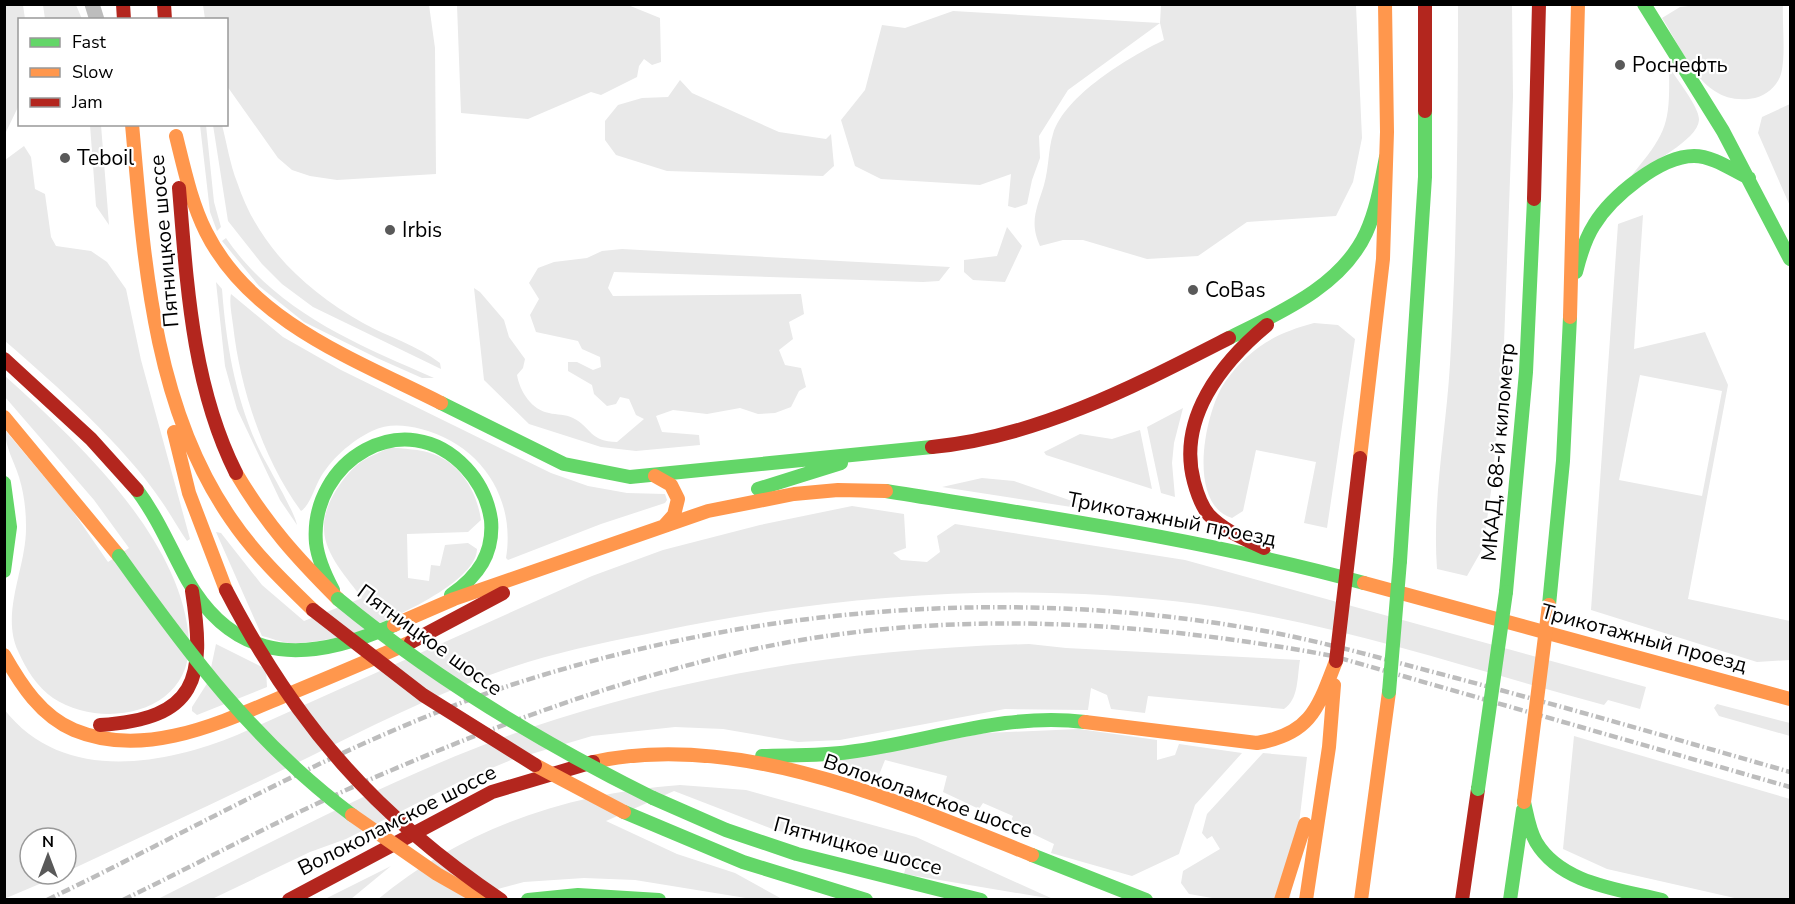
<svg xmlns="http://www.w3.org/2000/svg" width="1795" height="904" font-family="'Nunito Sans',sans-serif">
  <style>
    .green { fill: #e9e9e9; fill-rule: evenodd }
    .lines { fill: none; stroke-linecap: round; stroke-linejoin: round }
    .street { stroke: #bdbdbd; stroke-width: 15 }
    .fast { stroke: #63d668; stroke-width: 14 }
    .slow { stroke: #ff974d; stroke-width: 14 }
    .jam { stroke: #b3261e; stroke-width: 14 }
    .rail { stroke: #bdbdbd; stroke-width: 4.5; stroke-dasharray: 9 3 1.5 3; stroke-linecap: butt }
    .fast-bridge { stroke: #63d668; stroke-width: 14 }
    .slow-bridge { stroke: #ff974d; stroke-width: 14 }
    .jam-bridge { stroke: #b3261e; stroke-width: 14 }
    .poi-dot { fill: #595959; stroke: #fff; stroke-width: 2 }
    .labels { text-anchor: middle; stroke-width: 4.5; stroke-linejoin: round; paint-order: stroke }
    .poi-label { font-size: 21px; fill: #000; stroke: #fff; text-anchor: start }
    .street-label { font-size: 21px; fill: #000; stroke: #fff }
  </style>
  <rect width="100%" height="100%" fill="#fff"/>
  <path class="green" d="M5 4 23 5 25 19 20 20 19 105 5 134Z
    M43 5H76L82 19H45Z
    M203 5H429L435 48 436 174 337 180 310 176 292 170 278 158 227 86 226 20 205 19Z
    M457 5H628L660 18 661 62 652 65 644 59 639 66 637 77 601 95 591 92 528 119 461 113Z
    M1161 5H1356L1362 138 1353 182 1336 216 1247 222 1198 256 1147 259 1083 240H1063L1040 246C1029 222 1037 208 1044 185 1049 168 1048 150 1053 134 1065 95 1129 57 1164 40L1160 23 1068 90 1039 136 1040 158 1032 180 1027 204 1015 208 1008 206 1011 174 980 185 881 179 855 166 841 120 865 90 882 25 905 28 953 11 1160 23Z
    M1458 5H1512L1513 97 1503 371 1492 484 1483 548 1467 576 1437 569C1432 501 1446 432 1450 364 1457 244 1458 125 1458 5Z
    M1697 5H1783C1782 24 1786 56 1781 74 1778 85 1767 95 1755 98 1703 108 1686 55 1662 18L1680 7Z
    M1669 67C1676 78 1700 108 1699 120 1698 140 1648 165 1632 175 1668 131 1670 124 1669 67Z
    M680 80 692 93 779 132 826 139 831 134 834 166 823 176 667 171 616 155 605 140V121L618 105 642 98 668 97Z
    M1790 104V206L1758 133 1762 117Z
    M90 125H101L109 225 96 206Z
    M200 125H206L214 202 221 227 217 231 210 212Z
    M213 125H222C227 144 230 164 237 182 258 246 305 290 363 323 388 337 417 345 440 363L441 369 313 307 282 284 262 264 228 221Z
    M24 146 31 157 35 189 45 194 51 237 56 246 91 251 107 262 126 289 141 360 190 539 187 541C178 528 171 515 162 502 124 445 57 386 5 341V160Z
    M1643 215 1634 349 1705 332 1728 385 1688 599 1790 621V660L1757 662 1591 610 1618 224ZM1640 375 1722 391 1702 496 1619 480Z
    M1007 227 1022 246 1005 282 973 280 964 272V260L997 256Z
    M226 238C277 312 354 343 434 378H422L377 358 304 322 259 286 222 241Z
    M622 249 950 267 939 281 923 282 614 272 608 288 613 296 801 294 804 314 789 322 793 339 779 350 785 365 801 368 806 387 799 391 791 407 775 413 758 414 740 408 707 414 673 410 656 416 662 432 699 435 700 445 636 451 601 447 529 424 484 380 474 288 480 292 504 320 509 337 525 359 523 368 517 375C520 392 532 410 549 413 557 415 565 414 573 418 591 427 590 442 617 442L644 419 636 415 629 399 620 397 616 404 607 406 594 394 592 385 568 371V362H577L593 370 601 367 600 357 582 349 578 341 536 332 530 315 539 299 529 283 538 268 554 262 587 258 602 251Z
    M216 282 222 289C226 343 235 397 258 447 266 464 295 512 297 525L280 500 237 409 225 366Z
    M231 294 283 337 341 370 551 473 588 486 627 493 665 494 667 500 665 503 601 524 508 560 506 558C516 497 480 444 421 429 405 425 388 423 372 431 351 441 330 460 319 480 314 490 309 506 301 511 263 459 240 388 233 325 232 316 229 302 231 294Z
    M1314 323 1338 325 1355 339 1327 528 1304 523 1316 462 1256 450 1243 511 1232 518C1186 504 1205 411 1225 382 1249 348 1276 333 1314 323Z
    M4 375C76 440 183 539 189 641 192 713 104 731 53 698 37 687 26 669 18 651 0 612 27 567 26 526 26 510 24 493 19 477 14 461 5 447 5 430L72 510 108 562 129 548 94 500 5 397Z
    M1183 408 1174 443 1172 463 1175 497 1161 493 1147 427Z
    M1140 430 1152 489 1046 455 1044 452 1080 434 1112 439Z
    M390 447C403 449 420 449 433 454 461 464 477 492 481 520L468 532 407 534 408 578 429 581 431 565 440 566 445 545 468 543 477 549C477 584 378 626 348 635 335 639 302 644 289 643 280 642 271 638 262 636L216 532 221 533 262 585 304 621 362 598C348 579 325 555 324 530 322 507 341 479 357 465 366 457 380 453 390 447Z
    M982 478 1014 481 1104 512 942 487Z
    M852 506 904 514 906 548 893 553 901 560 927 562 940 552 937 536 955 524 1185 560 1646 687 1640 709 1608 700 1604 705C1470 669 1335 623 1198 604 1019 581 837 594 661 631 617 640 571 649 528 662 438 690 354 736 270 776 203 809 134 840 66 872V838H30V874H63L4 899V709C61 783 161 766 237 735L592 576 663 550 760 525Z
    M216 644 266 669 267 687 197 715 192 711V707L208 682Z
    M1029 644 1066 648 1300 660C1297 677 1299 699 1284 709L1148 696 1145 713 1111 709 1107 695 1091 688 1088 710 1005 709 840 740 798 742 723 729 675 727 592 736 511 760 461 781 346 839 310 852 212 899H158C286 835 421 762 557 719 716 669 864 649 1029 644Z
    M1717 704 1790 723V736L1719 716 1714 708Z
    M1079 729 1157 740V760L1175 755 1179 744 1242 753 1195 805 1179 854 1132 876 1051 853 1054 844 1010 823 1013 816 983 803 979 809 943 792 947 776 885 760 877 780 821 763 986 733Z
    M1574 736 1790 799V899H1739L1607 869 1563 849Z
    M1263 753 1307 757 1290 899H1218L1189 894 1181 883 1183 871 1220 849 1212 836 1207 839 1202 833 1207 814Z
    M680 785 746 790 916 837 1053 899 904 874 907 862 775 830 674 791 606 821 677 854 735 873 782 899H752L635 880 584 878 524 882 460 899 377 900C463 828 569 793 680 785Z
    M391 866 351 899H325Z"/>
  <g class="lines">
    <path class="street" d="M92 4 97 20"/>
    <path class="fast" d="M1644 4 1723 131 1790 259
      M1576 272C1580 256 1585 239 1594 225 1611 197 1660 156 1694 156 1713 156 1732 170 1749 178
      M1229 338C1279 313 1341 287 1366 233 1377 209 1381 183 1386 157
      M441 403 564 464 630 477 932 447
      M4 483 10 527 4 571
      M758 489 841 463
      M137 490C158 518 171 550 188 581 238 668 313 661 394 625
      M886 491C1046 517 1207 540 1364 583
      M1400 561 1425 177V111
      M333 590C325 575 318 560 316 543 309 461 405 402 466 468 480 483 488 500 491 520 494 554 478 576 451 595
      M1506 592 1526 372 1534 199
      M1549 605 1563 461 1570 317
      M762 756C791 755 821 756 849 752 929 742 1003 712 1085 722
      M653 798 726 830 797 854 981 900
      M1524 802C1527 815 1529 830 1536 842 1561 884 1618 889 1662 900
      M624 812 743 862 866 900
      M1032 855 1146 900
      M528 900 578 895 659 900
      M1510 900 1523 810"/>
    <path class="slow" d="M132 124C144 257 152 405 231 519 254 553 283 581 313 610
      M176 136C184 168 191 202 206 232 251 322 356 360 441 403
      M1570 317 1578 4
      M4 417 119 556
      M174 432 189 493 226 590
      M1360 458 1383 259 1387 132 1385 4
      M236 473C267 525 296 557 338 599
      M655 476 671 485 678 499 674 515 665 525
      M1364 583 1790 699
      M394 625 454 599 708 511 794 494 838 490 886 491
      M4 655C21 685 41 716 74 730 146 760 224 721 289 694 330 677 371 660 411 642
      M1085 722 1257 743C1311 734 1318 708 1336 661
      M593 762C738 730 900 802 1032 855
      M1281 900 1305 824
      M1306 900 1329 747 1334 685
      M1361 900 1389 692"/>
    <path class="jam" d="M123 4 124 20
      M164 4 165 20
      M1425 4V111
      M179 188C187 285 192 385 236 473
      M1534 199 1539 4
      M4 359 91 439 137 490
      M932 447C1038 437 1135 386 1229 338
      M1264 548C1245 539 1224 531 1209 515 1201 506 1197 493 1194 482 1177 419 1221 363 1267 325
      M411 642 503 593
      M100 725C197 719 206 679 192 591
      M289 900 492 792 593 762
      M1462 900 1478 789"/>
    <path class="rail" d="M47 900C198 827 352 738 511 685 754 606 1019 585 1270 632 1333 644 1394 662 1456 678 1568 708 1679 740 1790 772
      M123 900C211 857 301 808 392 770 501 723 613 683 728 655 926 607 1134 619 1333 656L1790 787"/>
    <path class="fast-bridge" d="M119 556C189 654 255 743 352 815
      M338 599C435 679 540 742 653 798
      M1389 692 1400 561
      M1478 789 1506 592"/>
    <path class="slow-bridge" d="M535 765 624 812
      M1524 802 1549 605
      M352 815 437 874 483 900"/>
    <path class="jam-bridge" d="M226 590C296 725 375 815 501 900
      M313 610 423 695 535 765
      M1336 661 1360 458"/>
  </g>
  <g class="poi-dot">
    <circle cx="1620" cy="65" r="6"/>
    <circle cx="65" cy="158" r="6"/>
    <circle cx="390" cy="230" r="6"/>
    <circle cx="1193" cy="290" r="6"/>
  </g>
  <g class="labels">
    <g class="poi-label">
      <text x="1632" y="72">Роснефть</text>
      <text x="77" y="165">Teboil</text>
      <text x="402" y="237">Irbis</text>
      <text x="1205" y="297">CoBas</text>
    </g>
    <g class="street-label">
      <text transform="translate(164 241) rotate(-95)" y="7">Пятницкое шоссе</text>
      <text transform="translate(1498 452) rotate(-85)" y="7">МКАД, 68-й километр</text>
      <text transform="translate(1172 519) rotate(11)" y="7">Трикотажный проезд</text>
      <text transform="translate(1644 638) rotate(15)" y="7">Трикотажный проезд</text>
      <text transform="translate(430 640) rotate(36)" y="7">Пятницкое шоссе</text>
      <text transform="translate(928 796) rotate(19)" y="7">Волоколамское шоссе</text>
      <text transform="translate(397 820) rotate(-27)" y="7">Волоколамское шоссе</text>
      <text transform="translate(858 846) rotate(15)" y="7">Пятницкое шоссе</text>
    </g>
  </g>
  <rect width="1795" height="904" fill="none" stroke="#000000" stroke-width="12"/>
  <rect x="18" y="18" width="210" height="108" fill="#ffffff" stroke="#999999" stroke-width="1.5"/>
  <rect x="30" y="38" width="30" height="9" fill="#63d668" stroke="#999999" stroke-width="1.5"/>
  <text x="72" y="48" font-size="18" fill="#000000">Fast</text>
  <rect x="30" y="68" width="30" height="9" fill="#ff974d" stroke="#999999" stroke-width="1.5"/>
  <text x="72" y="78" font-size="18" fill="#000000">Slow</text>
  <rect x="30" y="98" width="30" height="9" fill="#b3261e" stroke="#999999" stroke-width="1.5"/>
  <text x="72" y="108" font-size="18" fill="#000000">Jam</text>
  <g transform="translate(48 856)"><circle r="28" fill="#ffffff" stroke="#999999" stroke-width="1.5"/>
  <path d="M0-4.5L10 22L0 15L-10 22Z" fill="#595959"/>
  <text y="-9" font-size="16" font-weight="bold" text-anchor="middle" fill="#000000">N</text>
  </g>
</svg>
